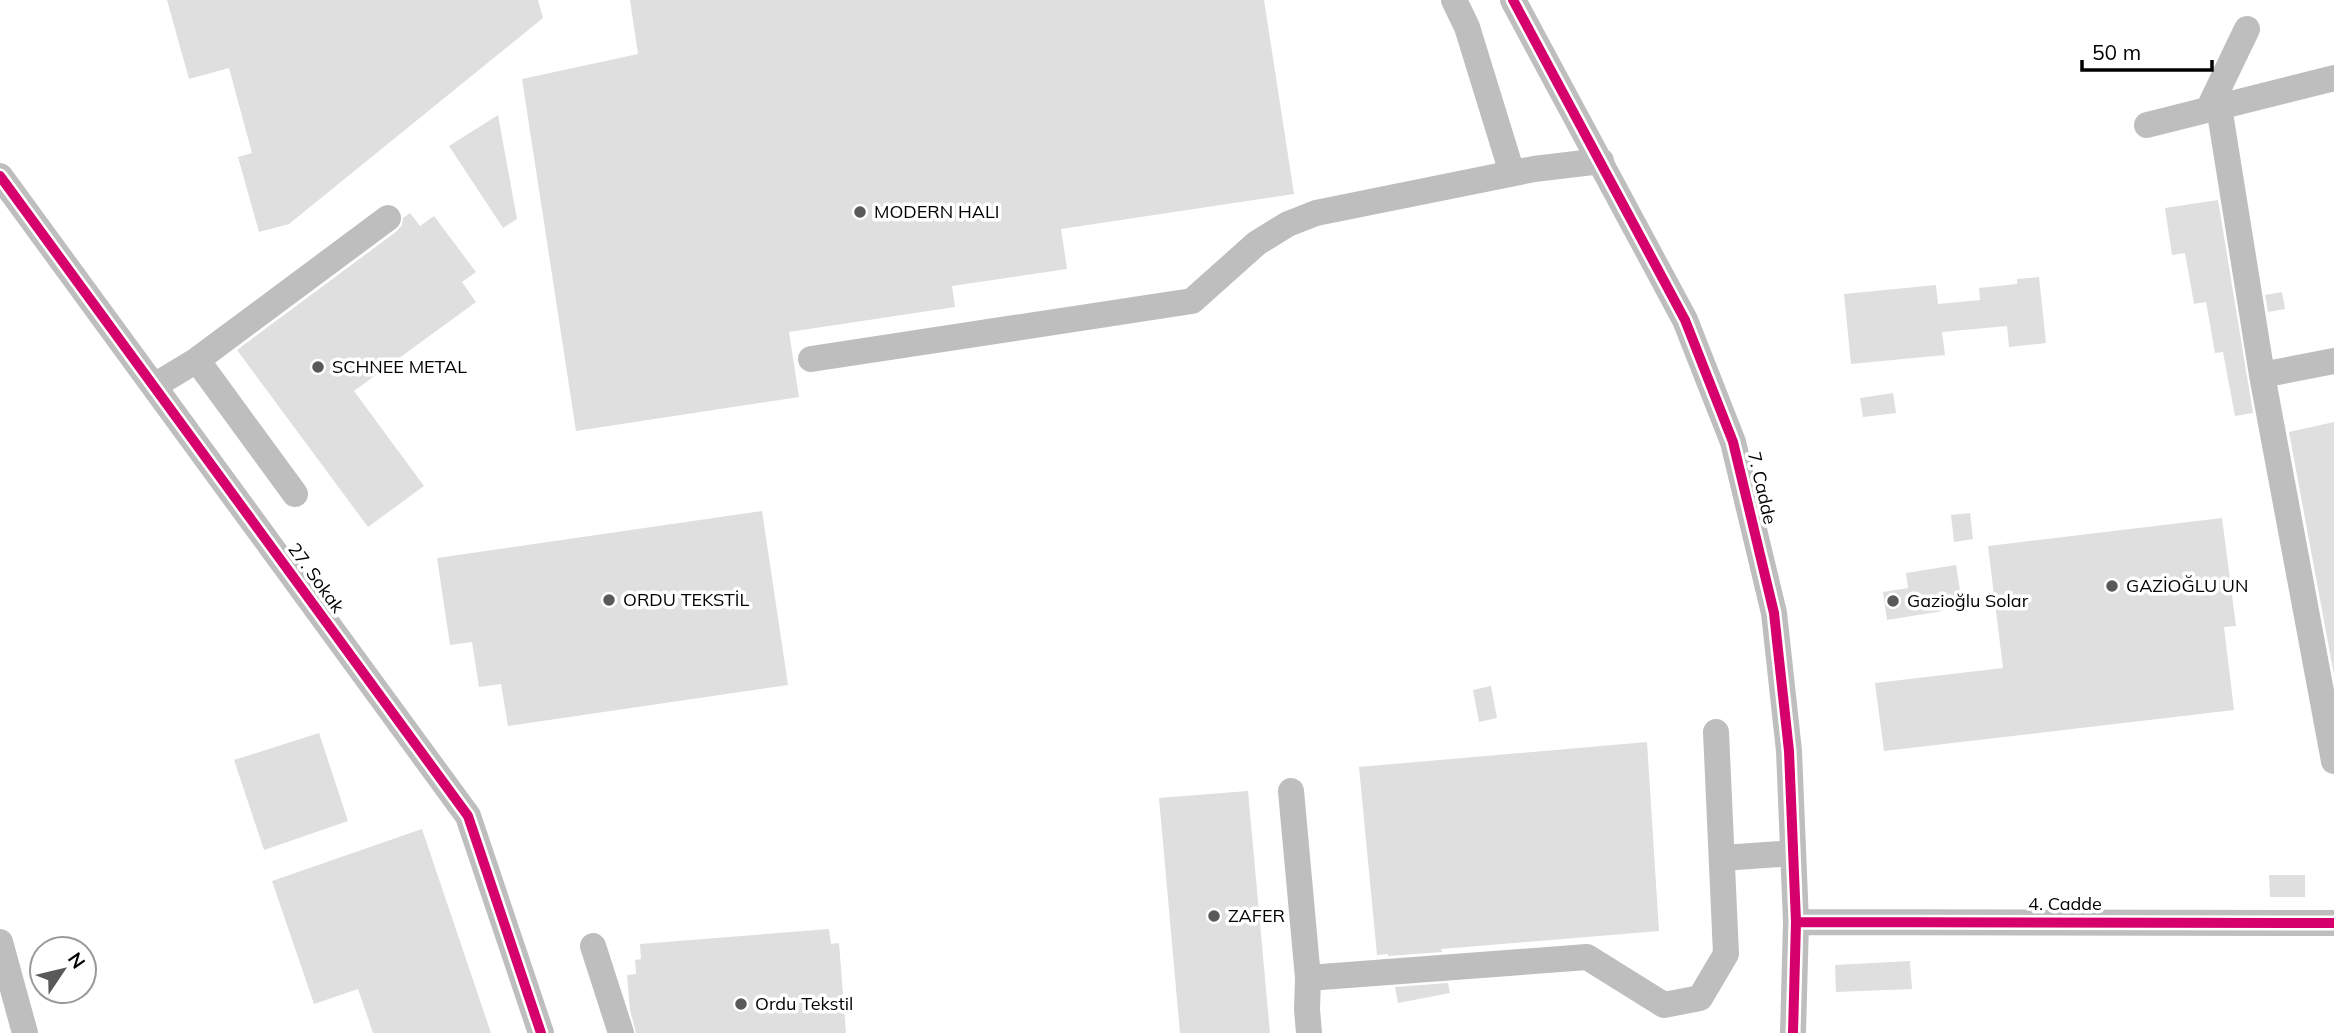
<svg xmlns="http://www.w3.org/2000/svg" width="2334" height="1033" font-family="Mulish,sans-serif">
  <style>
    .building { fill: #dfdfdf }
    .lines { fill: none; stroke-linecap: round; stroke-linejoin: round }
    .minor { stroke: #bebebe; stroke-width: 26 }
    .cycleway-casing { stroke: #fff; stroke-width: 15 }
    .cycleway { stroke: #d6006c; stroke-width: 10 }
    .poi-dot { fill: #595959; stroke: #fff; stroke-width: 2.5 }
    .labels { text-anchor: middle; stroke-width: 7; stroke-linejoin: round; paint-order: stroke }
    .poi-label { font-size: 18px; fill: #000; stroke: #fff; text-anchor: start }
    .street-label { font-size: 18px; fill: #000; stroke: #fff }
  </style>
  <rect width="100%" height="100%" fill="#fff"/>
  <path class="building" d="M167 0H538L543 18 289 224 259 232 238 157 252 153 229 68 189 79Z
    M630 0H1264L1294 194 1061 229 1067 269 952 286 955 307 789 332 799 397 576 431 522 79 638 54Z
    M498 115 517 219 503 228 449 146Z
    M2218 200 2253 413 2235 416 2223 352 2215 353 2206 302 2194 304 2185 253 2172 255 2165 208Z
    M410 213 420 226 434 216 476 272 462 282 476 302 354 391 424 486 368 527 237 350 397 231 402 225 403 218Z
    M2039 277 2046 343 2009 347 2007 326 1942 332 1945 355 1851 364 1844 294 1936 285 1938 304 1980 300 1979 288 2017 284V279Z
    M2282 292 2285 309 2268 312 2265 295Z
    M1893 393 1896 413 1863 417 1860 398Z
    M2334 422V675L2289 432Z
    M762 511 788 685 508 726 501 684 479 687 472 642 450 645 437 558Z
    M1970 513 1973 539 1954 542 1951 515Z
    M2222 518 2236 626 2224 627 2234 710 1884 751 1875 683 2003 668 1988 546Z
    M1956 565 1961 597 1941 600 1943 611 1887 620 1883 592 1908 588 1906 573Z
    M1491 686 1497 718 1479 722 1473 690Z
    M319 733 348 821 264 850 234 760Z
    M1647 742 1659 931 1441 949 1442 952 1388 956V954L1377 955 1359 767Z
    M1248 791 1270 1033H1180L1159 798Z
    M422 829 491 1033H373L358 989 314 1004 272 881Z
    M2269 875H2305V897H2270Z
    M829 929 831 944 839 943 846 1033H636L630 1010 627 975 636 974 635 960 641 959 640 944Z
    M1910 961 1912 989 1836 992 1835 965Z
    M1448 983 1450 993 1398 1003 1395 987Z"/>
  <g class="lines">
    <path class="minor" d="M1454 0 1467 27 1512 173
      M1513 0 1685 320 1733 442 1774 613 1789 751 1796 922 1793 1033
      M2219 107 2262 375
      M2208 110 2247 29
      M2147 125 2334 78
      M0 176 468 816 541 1033
      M811 359 1192 301 1257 243 1288 224 1316 213 1534 169 1601 161
      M197 360 295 494
      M2334 361 2262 375 2334 761
      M154 386 197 360 388 218
      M1291 791 1308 978 1307 1009 1309 1033
      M1722 858 1793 853
      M1796 922 2334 923
      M0 942 25 1033
      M593 946 621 1033
      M1308 978 1587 957 1664 1005 1700 998 1726 954 1716 732"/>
    <defs>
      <path id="cycleway" d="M1513 0 1685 320 1733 442 1774 613 1789 751 1796 922 1793 1033
        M0 176 468 816 541 1033
        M1796 922 2334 923"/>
    </defs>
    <use href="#cycleway" class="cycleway-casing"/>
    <use href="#cycleway" class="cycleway"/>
  </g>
  <g class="poi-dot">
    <circle cx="860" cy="212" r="7"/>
    <circle cx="318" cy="367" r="7"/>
    <circle cx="2112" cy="586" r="7"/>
    <circle cx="609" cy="600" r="7"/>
    <circle cx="1893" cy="601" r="7"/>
    <circle cx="1214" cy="916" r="7"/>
    <circle cx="741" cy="1004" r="7"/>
  </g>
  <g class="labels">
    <g class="poi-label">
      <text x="874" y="218">MODERN HALI</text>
      <text x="332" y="373">SCHNEE METAL</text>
      <text x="2126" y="592">GAZİOĞLU UN</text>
      <text x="623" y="606">ORDU TEKSTİL</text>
      <text x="1907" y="607">Gazioğlu Solar</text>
      <text x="1228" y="922">ZAFER</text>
      <text x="755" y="1010">Ordu Tekstil</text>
    </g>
    <g class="street-label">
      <text transform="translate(1762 488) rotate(77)" y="6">7. Cadde</text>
      <text transform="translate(316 578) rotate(54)" y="6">27. Sokak</text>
      <text x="2065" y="910">4. Cadde</text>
    </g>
  </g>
  <g transform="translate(63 970) rotate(55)"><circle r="33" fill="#ffffff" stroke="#999999" stroke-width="2"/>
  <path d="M0-5L12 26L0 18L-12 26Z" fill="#595959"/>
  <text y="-10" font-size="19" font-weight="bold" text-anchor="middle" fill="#000000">N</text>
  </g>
  <path d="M2082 60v10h130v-10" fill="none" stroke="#000000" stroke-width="3.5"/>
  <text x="2092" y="60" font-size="21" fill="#000000" stroke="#ffffff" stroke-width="5" paint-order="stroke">50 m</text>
</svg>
